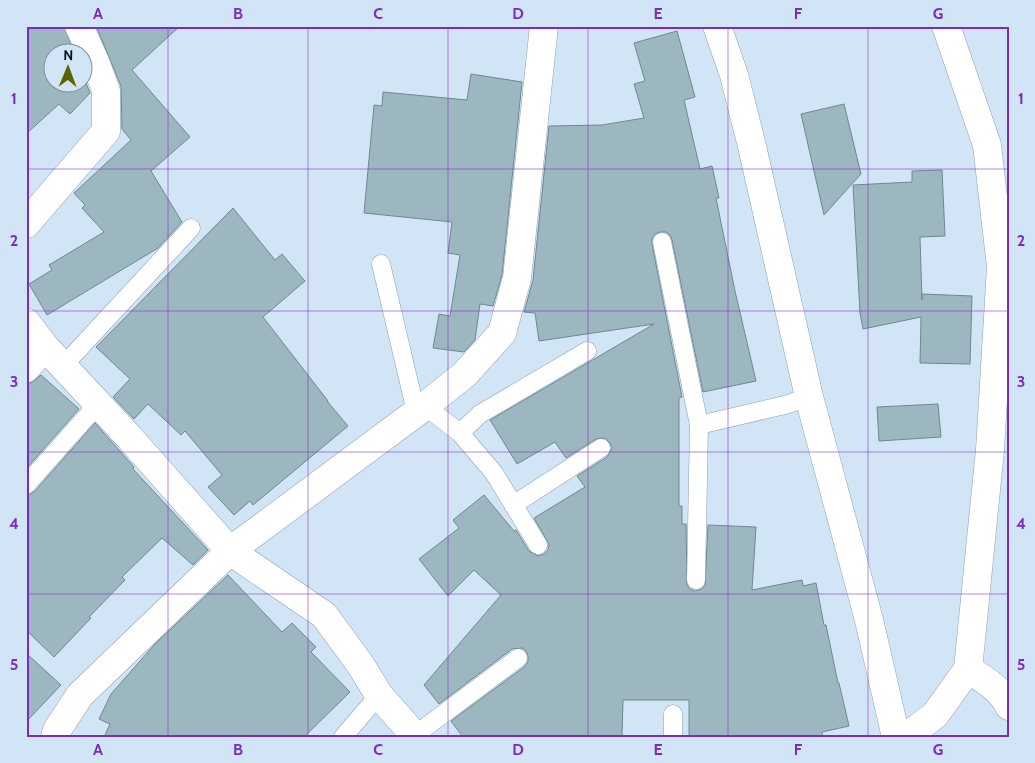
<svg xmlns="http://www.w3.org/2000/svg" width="1035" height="763" font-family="Cabin,sans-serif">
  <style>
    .building { fill: #9cb7bf; stroke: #6f8890 }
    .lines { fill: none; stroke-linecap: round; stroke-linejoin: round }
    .lane-casing { stroke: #8fa1b2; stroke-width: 19 }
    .street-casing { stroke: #8fa1b2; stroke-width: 29 }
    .secondary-casing { stroke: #8fa1b2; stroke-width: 29 }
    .lane { stroke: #fff; stroke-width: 18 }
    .street { stroke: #fff; stroke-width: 28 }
    .secondary { stroke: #fff; stroke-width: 28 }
    .grid { fill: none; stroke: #7b2cbf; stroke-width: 1; stroke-opacity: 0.55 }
    .neatline { fill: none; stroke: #7b2cbf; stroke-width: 2 }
    .grid-label { font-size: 16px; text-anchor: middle; font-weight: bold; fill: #7b2cbf }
  </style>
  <rect width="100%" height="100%" fill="#d2e5f7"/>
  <path class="building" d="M26 26H64L74 52H52V82H82V73L90 93 70 114 59 104 26 134Z
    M96 26H180L132 70 190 137 151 171 182 222 158 248 47 315 29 284 52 270 49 265 104 232 82 208 85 205 74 193 131 140 122 129 121 86Z
    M677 31 695 97 684 100 700 169 712 166 719 198H716L735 291 756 381 703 392 672 240 670 235 666 232H660L655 234 652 238V244L682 397 679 398V506H682V524H686L687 585 690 589 695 591 702 589 705 585 708 525 756 527 752 590 802 580 803 586 816 583 824 625H826L838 683H839L849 726 822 732 823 737H689V700H623L622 737H463L451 721 524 667 528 662V656L526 651 522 648 512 649 439 704 424 685 501 595 474 570 448 596 419 559 459 528 453 520 484 495 514 531 516 530 529 551 538 556 544 554 548 550 549 544 534 518 585 487 577 476 607 457 612 448 610 443 605 438 596 439 566 458 555 442 517 464 490 420 654 324 539 341 535 313 524 312 533 280 549 126 602 125 644 118 634 84 645 81 634 43Z
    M471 74 522 82 502 275 493 306 480 304 475 340 464 352 433 348 439 314 450 316 460 255 448 253 452 222 364 213 374 105 382 106 383 92 467 100Z
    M844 104 861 174 824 215 801 114Z
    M942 170 945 236 920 237 922 300V294L972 296 970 364 920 363 921 317 863 329 860 313 853 185 912 182V171Z
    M233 208 275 260 282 254 305 281 263 317 328 401H327L348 426 253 505 250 501 234 515 208 487 222 475 185 431 181 435 148 404 134 419 113 397 130 379 96 347Z
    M41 375 79 409 26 469V383H31Z
    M938 404 941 437 879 441 877 407Z
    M95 423 134 467 133 469 208 550 193 565 162 538 122 577 125 580 89 617 91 618 54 657 26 630V495L34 492Z
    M228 575 282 632 292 623 316 647 311 652 350 692 304 737H104L110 724 99 719 111 694 155 644Z
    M26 653 61 685 26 722Z"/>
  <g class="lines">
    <defs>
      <path id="lane" d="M662 242 699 425
        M381 264 416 412
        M63 366 191 228
        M425 406 460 433 494 473 538 545
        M460 433 480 414 587 351
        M26 485 98 404
        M513 505 601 448
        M696 580 699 425 785 405 809 397
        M415 735 518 658
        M343 737 379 695
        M673 737V714"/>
      <path id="street" d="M26 224 106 131V91L96 64 79 26
        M26 322 45 347 129 437 230 551 324 615 360 664 379 695 416 737
        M26 368 45 347
        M968 669C983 679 1001 689 1009 706
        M55 737 57 730 80 695 230 551 425 406 465 374 502 333 517 278 544 26
        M906 737 935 715 968 669 990 450 1001 267 987 145 946 26"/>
      <path id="secondary" d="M717 26 734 75 751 142 809 397 869 620 896 737"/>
    </defs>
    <use href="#lane" class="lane-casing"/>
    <use href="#street" class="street-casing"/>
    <use href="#secondary" class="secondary-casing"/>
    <use href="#lane" class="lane"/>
    <use href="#street" class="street"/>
    <use href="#secondary" class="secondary"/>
  </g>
  <path class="grid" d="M168 26V737M308 26V737M448 26V737M588 26V737M728 26V737M868 26V737M26 169H1009M26 311H1009M26 452H1009M26 594H1009"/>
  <rect width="1035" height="763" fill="none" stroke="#d2e5f7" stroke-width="55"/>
  <g transform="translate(68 68) rotate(1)"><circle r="24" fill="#d2e5f7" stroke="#818f9c"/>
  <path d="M0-4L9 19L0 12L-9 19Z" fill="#5d6300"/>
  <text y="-8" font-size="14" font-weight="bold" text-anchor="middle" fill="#070e13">N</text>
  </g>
  <rect x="28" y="28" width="980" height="708" class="neatline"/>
  <g class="grid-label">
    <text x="98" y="19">A</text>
    <text x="238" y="19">B</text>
    <text x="378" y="19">C</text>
    <text x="518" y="19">D</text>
    <text x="658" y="19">E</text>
    <text x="798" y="19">F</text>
    <text x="938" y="19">G</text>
    <text x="14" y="104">1</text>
    <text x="1021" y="104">1</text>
    <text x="14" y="246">2</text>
    <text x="1021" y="246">2</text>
    <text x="14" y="387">3</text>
    <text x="1021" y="387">3</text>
    <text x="14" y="529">4</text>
    <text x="1021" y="529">4</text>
    <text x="14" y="670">5</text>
    <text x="1021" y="670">5</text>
    <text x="98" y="755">A</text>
    <text x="238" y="755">B</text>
    <text x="378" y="755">C</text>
    <text x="518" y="755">D</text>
    <text x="658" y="755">E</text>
    <text x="798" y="755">F</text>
    <text x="938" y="755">G</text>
  </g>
</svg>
